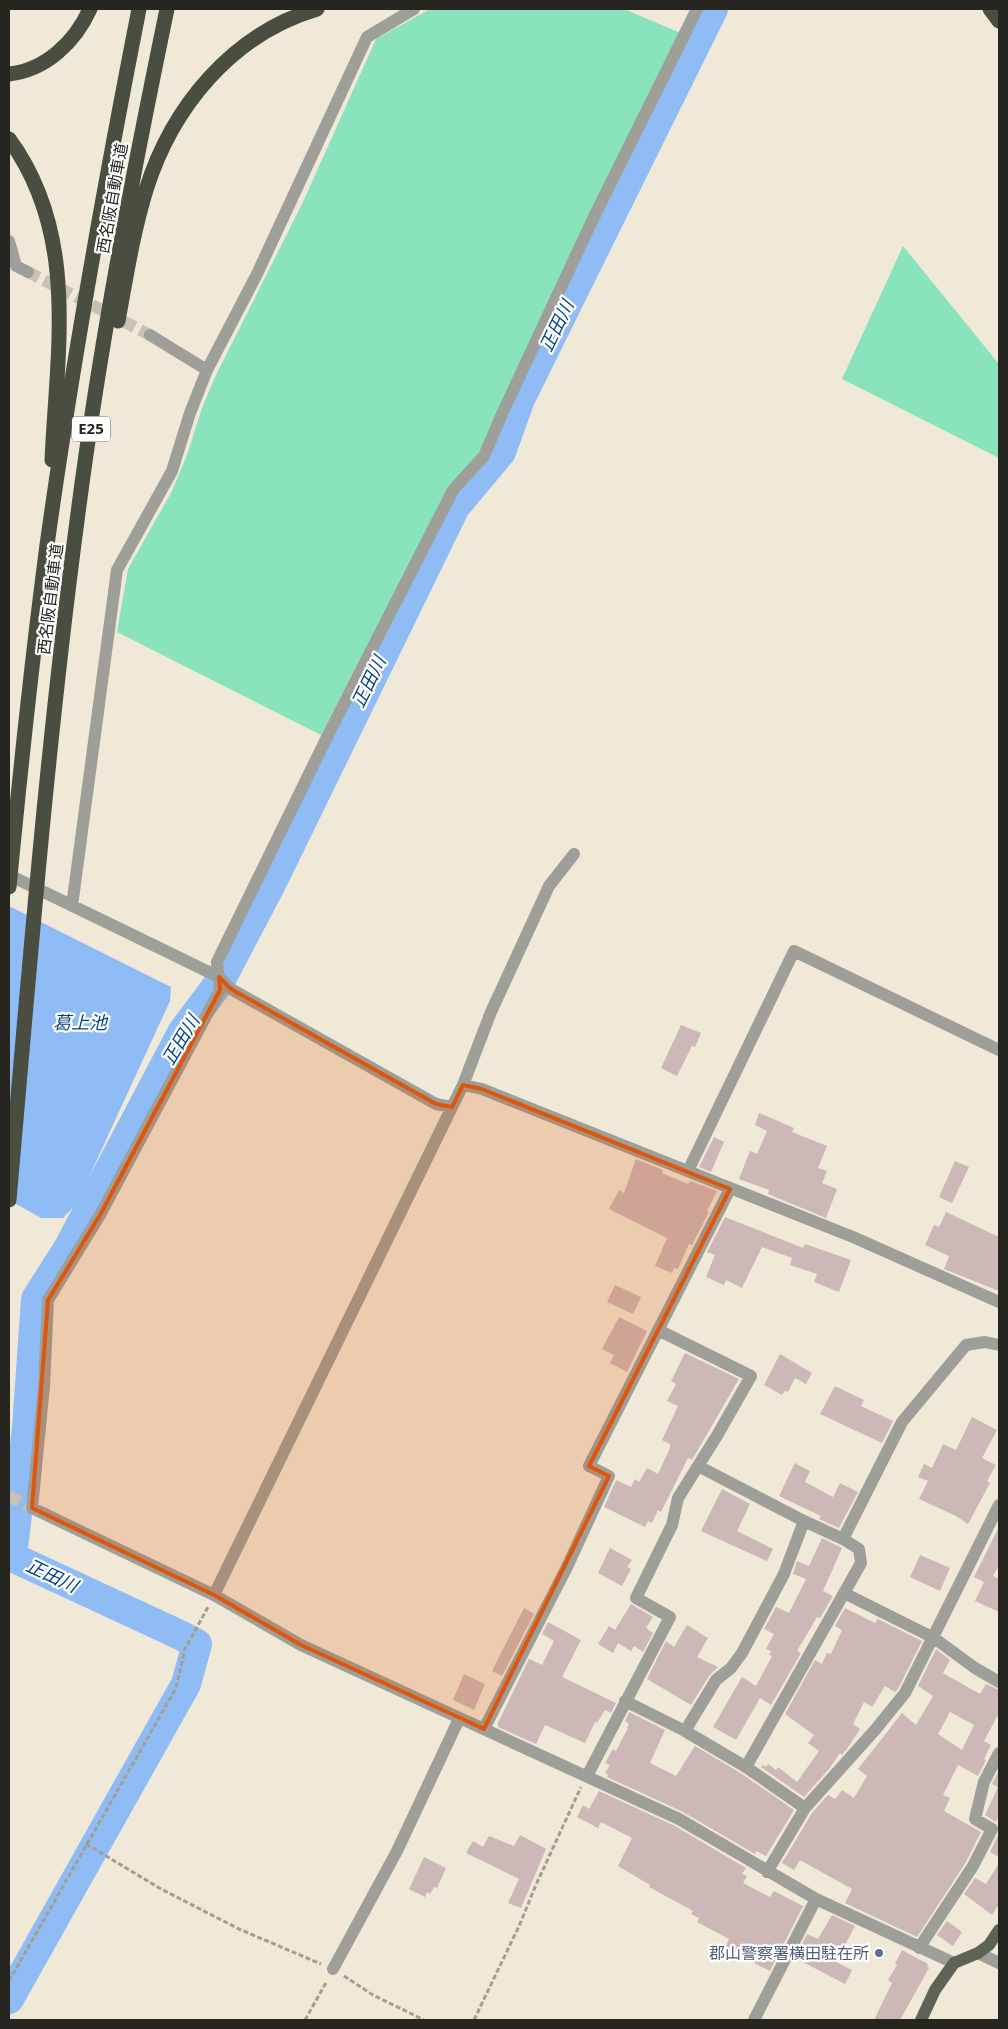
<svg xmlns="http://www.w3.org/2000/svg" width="1008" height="2029" font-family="'Open Sans','Noto Sans JP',sans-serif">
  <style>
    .green { fill: #89e3bc }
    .water { fill: #90bcf6 }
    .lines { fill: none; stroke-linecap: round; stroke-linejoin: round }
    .river { stroke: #90bcf6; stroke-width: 30 }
    .building { fill: #ccb8b6; fill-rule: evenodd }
    .minor-tunnel { stroke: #c8c2b3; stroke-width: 12; stroke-dasharray: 12 6; stroke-linecap: butt }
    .path { stroke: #a39e91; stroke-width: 3; stroke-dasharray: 5 2.5; stroke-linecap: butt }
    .minor { stroke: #9d9f98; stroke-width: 12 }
    .major { stroke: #5f6356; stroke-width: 12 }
    .highway { stroke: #494e40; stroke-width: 15 }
    .marked { fill: #de560d; fill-opacity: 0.2; stroke: #de560d; stroke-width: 4; stroke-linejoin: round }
    .service-dot { fill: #5c6f8a; stroke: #fff; stroke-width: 2 }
    .labels { text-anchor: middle; stroke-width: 4.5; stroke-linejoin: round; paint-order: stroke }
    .shield { fill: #fff; stroke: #686662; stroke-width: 1 }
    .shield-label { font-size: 15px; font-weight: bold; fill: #27251f }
    .street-label { font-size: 16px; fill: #27251f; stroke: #fff }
    .service-label { font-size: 16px; fill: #4e5e75; stroke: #fff; text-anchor: end }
    .water-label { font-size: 18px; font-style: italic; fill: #05417f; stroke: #fff }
  </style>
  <rect width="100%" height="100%" fill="#f0e9d8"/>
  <path class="green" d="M430 9H624L683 34 484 449 434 516 321 735 117 632 128 569 172 491 187 455 202 408 215 377 303 202 376 39Z
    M903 246 999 364V458L842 379Z"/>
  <path class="water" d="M9 906 171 987 170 1001 77 1203 63 1218H41L9 1200Z"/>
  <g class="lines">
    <path class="river" d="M9 1999 186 1684 197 1644 180 1635 12 1557 27 1428 36 1299 69 1247 183 1031 219 983 271 884 455 507 501 452 520 399 713 9"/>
  </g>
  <path class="building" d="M681 1025 701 1033 695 1047 692 1046 677 1076 661 1068Z
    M759 1113 794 1128 792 1132 827 1146 818 1168 827 1171 822 1183 837 1189 826 1218 768 1194 769 1190 739 1179 750 1151 757 1154 767 1131 755 1125Z
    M714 1137 724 1142 711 1172 699 1167Z
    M636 1159 663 1170 662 1173 688 1184 690 1181 717 1191 707 1211 709 1212 692 1245 689 1244 678 1269 674 1268 672 1273 655 1266 667 1238 609 1209 619 1190 624 1193Z
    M955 1161 969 1167 952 1203 939 1197Z
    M946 1212 999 1237V1291L944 1269 949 1256 925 1245 934 1225 939 1227Z
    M725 1217 803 1248 805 1244 851 1260 839 1292 814 1282 817 1274 790 1265 792 1258 762 1247 742 1288 726 1280 724 1285 706 1277 715 1255 707 1252Z
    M615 1285 641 1297 633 1314 607 1302Z
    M619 1317 647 1331 627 1372 610 1363 614 1355 602 1349Z
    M685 1353 739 1379 692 1460 688 1458 661 1512 658 1510 652 1523 648 1521 645 1527 604 1507 616 1480 631 1487 635 1479 639 1482 647 1468 658 1474 670 1448V1444L662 1440 678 1406 667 1401 676 1384 671 1381Z
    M780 1354 812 1373 806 1384 795 1378 788 1392 785 1391 782 1395 764 1385Z
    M835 1386 864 1400 861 1406 893 1421 882 1443 820 1414Z
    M972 1417 997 1430 982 1458 996 1465 987 1481 990 1483 968 1524 956 1516 919 1499 928 1481 918 1477 924 1464 932 1468 943 1444 956 1450Z
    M795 1463 810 1471 805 1482 833 1497 840 1483 858 1492 839 1528 819 1519 821 1516 779 1496Z
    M722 1489 750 1504 737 1531 773 1549 767 1561 701 1531Z
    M999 1527V1565L993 1576 999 1579V1612L975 1601 984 1582 974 1577Z
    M822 1538 842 1548 823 1591 833 1596 820 1618 817 1617 797 1651 801 1653 771 1705 760 1698 736 1740 713 1727 742 1677 756 1686 772 1656 769 1655 771 1651 766 1649 774 1634 764 1629 776 1607 789 1613 806 1579 793 1574 797 1561 809 1566Z
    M610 1548 632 1560 627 1567 631 1569 622 1586 598 1573Z
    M920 1555 950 1568 940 1591 910 1577Z
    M631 1604 653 1617 646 1628 653 1633 643 1652 634 1646 631 1651 618 1643 613 1653 598 1644 609 1626 615 1630Z
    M524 1608 534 1614 502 1676 492 1671Z
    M845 1608 875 1623 878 1619 922 1641 898 1689 895 1692 885 1686 872 1707 864 1702 853 1724 860 1729 849 1746 842 1755 840 1753 829 1769 804 1797 761 1767 763 1765 766 1767 768 1764 776 1770 778 1767 797 1782 819 1751 808 1743 814 1735 785 1714 815 1660 822 1664 827 1653 831 1654 842 1630 835 1626Z
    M548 1622 581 1640 562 1677 616 1703 611 1713 605 1710 597 1723 595 1722 585 1743 545 1725 536 1744 498 1727V1723L529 1659 542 1665 554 1641 542 1634Z
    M687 1625 708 1638 697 1657 718 1667 709 1676 691 1705 647 1679 666 1641 674 1647Z
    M936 1649 950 1660 943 1673 980 1694 986 1684 999 1690V1713L984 1741 991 1745 984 1759 986 1760 978 1776 958 1765 943 1795 950 1798 944 1811 981 1832 966 1862 917 1937 845 1903 852 1889 800 1860 794 1870 782 1863 812 1813 828 1795 835 1799 842 1790 854 1798 867 1776 858 1769 902 1713 916 1725 933 1696 918 1686ZM950 1712 974 1725 962 1750 938 1734Z
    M464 1674 485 1684 474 1710 453 1700Z
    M629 1712 665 1730 650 1763 676 1776 695 1746 742 1774 794 1810 766 1856 756 1851 755 1854 683 1812 607 1777 608 1774 605 1773 610 1765 605 1763 613 1749 616 1751 628 1728H627L629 1724 625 1721Z
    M999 1770V1815L996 1822 985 1815 998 1787 992 1784Z
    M599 1791 675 1826 746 1868 742 1874 747 1876 743 1883 770 1897 774 1891 803 1906 770 1971 725 1948 729 1939 697 1922 699 1918 691 1914 693 1911 649 1887 650 1885 618 1866 632 1838 601 1822 598 1828 577 1817 583 1805 589 1809Z
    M999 1833V1857L990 1852Z
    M520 1835 546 1849 521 1908 508 1903 519 1879 466 1853 473 1841 483 1847 489 1836 514 1846Z
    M424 1857 446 1868 437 1888 434 1887 430 1894 427 1892 425 1897 409 1889Z
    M999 1863V1904L992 1915 964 1894 975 1878 986 1884Z
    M832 1915 855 1926 836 1962 852 1970 845 1984 795 1958 807 1934 818 1939Z
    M947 1921 962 1932 953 1946 937 1935Z
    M902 1950 928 1964 927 1966 929 1968 900 2020H874L892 1983 888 1980 897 1965 895 1964Z"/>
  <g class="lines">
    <path class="minor-tunnel" d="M28 272 150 335
      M9 1496 32 1508"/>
    <path class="path" d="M86 1844 161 1889 239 1929 321 1964
      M344 1976 373 1995 424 2020
      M9 1981 176 1688 185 1649 208 1607
      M305 2020 327 1981
      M474 2020 520 1924 535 1887 581 1787"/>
    <path class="minor" d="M697 9 591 223 502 414 484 456 453 490 329 733 217 962 220 990 100 1215 48 1300 44 1386 32 1508 214 1595 301 1645 679 1819 816 1899 954 1963
      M9 241 16 266 28 272
      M150 335 207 370
      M9 875 219 977 231 989 436 1104 452 1107 463 1085 482 1089 853 1237 999 1302
      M72 906 117 570 172 471 190 413 207 370 257 274 367 37 414 9
      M463 1085 491 1012 549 886 574 854
      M688 1171 794 951 999 1050
      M698 1466 804 1521 843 1539 902 1422 966 1345 985 1342 999 1345
      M844 1593 934 1638 975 1668 999 1682
      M214 1595 452 1107
      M625 1701 685 1731 746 1767 805 1808
      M484 1729 567 1567 609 1476 589 1466 730 1189
      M685 1731 716 1680 731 1668 742 1653 784 1574 804 1521
      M746 1767 861 1563 859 1549 843 1539
      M587 1776 670 1617 636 1598 672 1525 678 1498 718 1434 751 1376 658 1330
      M767 1872 805 1808 875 1730 905 1693 999 1505
      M919 1948 973 1866 992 1829 975 1819 984 1782 999 1753
      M978 1953 999 1963
      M333 1969 397 1851 459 1719
      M754 2020 816 1899"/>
    <path class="major" d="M921 2020 935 1990 954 1963 978 1953 989 1945 999 1930"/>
    <path class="highway" d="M990 9 999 21
      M9 74C46 70 75 42 90 9
      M9 139C79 234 57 350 52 460
      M118 321C126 277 133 232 146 190 172 107 232 34 317 9
      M9 887C20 773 32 659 47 545 72 365 104 187 139 9
      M9 1200C29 973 47 746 77 521 99 349 132 178 167 9"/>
  </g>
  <path class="marked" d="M219 977 231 989 436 1104 452 1107 463 1085 482 1089 730 1189 589 1466 609 1476 484 1729 301 1645 214 1595 32 1508 48 1300 100 1215 220 990Z"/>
  <circle class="service-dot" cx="879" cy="1953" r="5"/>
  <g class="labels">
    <rect class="shield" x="72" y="416.5" width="38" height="25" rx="4"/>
    <g class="shield-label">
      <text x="91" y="434">E25</text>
    </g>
    <g class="street-label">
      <text transform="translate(112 198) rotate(-80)" y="6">西名阪自動車道</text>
      <text transform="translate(50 599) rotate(-83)" y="6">西名阪自動車道</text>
    </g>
    <g class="service-label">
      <text x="869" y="1959">郡山警察署横田駐在所</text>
    </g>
    <g class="water-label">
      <text transform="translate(557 326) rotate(-64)" y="6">正田川</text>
      <text transform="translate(369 682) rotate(-64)" y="6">正田川</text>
      <text x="80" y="1029">葛上池</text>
      <text transform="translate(181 1040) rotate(-59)" y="6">正田川</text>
      <text transform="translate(52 1576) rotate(25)" y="6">正田川</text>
    </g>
  </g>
  <rect width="1008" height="2029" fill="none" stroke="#27251f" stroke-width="20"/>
</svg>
